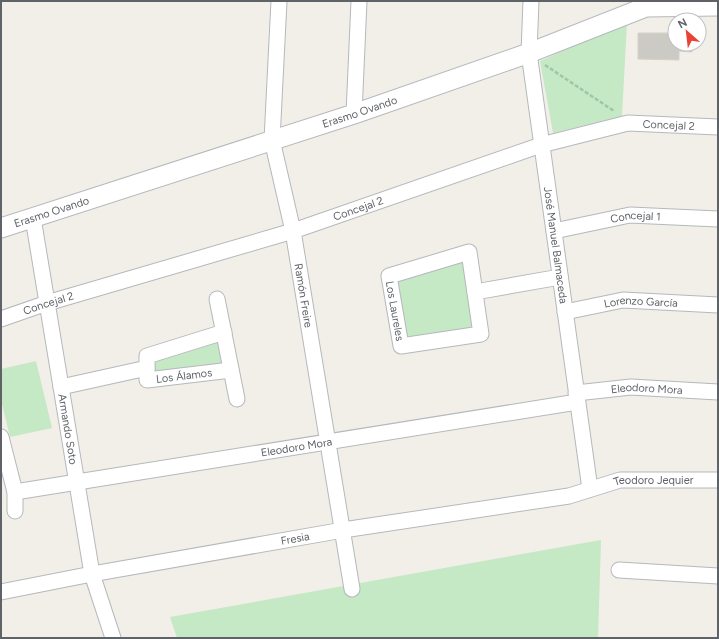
<svg xmlns="http://www.w3.org/2000/svg" width="719" height="639" font-family="Figtree,sans-serif">
  <style>
    .green { fill: #c5e8c5 }
    .building { fill: #cccac5; stroke: #d6d1c6 }
    .lines { fill: none; stroke-linecap: round; stroke-linejoin: round }
    .minor-casing { stroke: #b5b8bc; stroke-width: 17 }
    .tertiary-casing { stroke: #b5b8bc; stroke-width: 21 }
    .path { stroke: #9cc7a9; stroke-width: 2.5; stroke-dasharray: 4 2; stroke-linecap: butt }
    .minor { stroke: #fff; stroke-width: 15 }
    .tertiary { stroke: #fff; stroke-width: 19 }
    .labels { text-anchor: middle; stroke-width: 4; stroke-linejoin: round; paint-order: stroke }
    .street-label { font-size: 11px; fill: #5f6368; stroke: #fff }
  </style>
  <rect width="100%" height="100%" fill="#f1efe8"/>
  <path class="green" d="M627 22 622 116 553 133 540 61Z
    M468 253 480 333 401 345 391 276Z
    M224 333 231 369 148 379 147 356Z
    M36 361 52 428 10 437 1 400V369Z
    M601 540 598 638H177L170 617Z"/>
  <path class="building" d="M638 33H675V44H693L692 52 679 51V60L638 59Z"/>
  <g class="lines">
    <defs>
      <g id="minor">
        <path id="s1" d="M279 1 272 140 293 231 352 589"/>
        <path id="s2" d="M531 1 529 53 590 489"/>
        <path d="M354 114 359 1"/>
        <path id="s3" d="M33 218 92 574 113 638"/>
        <path id="s4" d="M554 231 630 215 718 219"/>
        <path d="M469 252 481 334 401 346 389 276Z"/>
        <path d="M475 292 560 277"/>
        <path d="M217 299 237 399"/>
        <path id="s5" d="M565 312 623 300 718 305"/>
        <path id="s6" d="M1 319 47 303 293 231 541 145 628 123 718 127"/>
        <path id="s7" d="M224 332 147 356V380L231 370"/>
        <path d="M61 387 147 368"/>
        <path id="s8" d="M576 393 631 387 718 392"/>
        <path d="M1 437 15 492V511"/>
        <path id="s9" d="M15 492 577 402"/>
        <path d="M619 570 718 576"/>
        <path id="s10" d="M1 592 92 574 343 530 569 496 620 480H718"/>
      </g>
      <g id="tertiary">
        <path id="s11" d="M1 228 354 114 529 53 646 7 718 6"/>
      </g>
    </defs>
    <use href="#minor" class="minor-casing"/>
    <use href="#tertiary" class="tertiary-casing"/>
    <path class="path" d="M545 65 614 111"/>
    <use href="#minor" class="minor"/>
    <use href="#tertiary" class="tertiary"/>
  </g>
  <g class="labels">
    <g class="street-label">
      <text dy="4" stroke="none"><textPath href="#s11" startOffset="377">Erasmo Ovando</textPath></text>
      <text dy="4" stroke="none"><textPath href="#s6" startOffset="698">Concejal 2</textPath></text>
      <text dy="4" stroke="none"><textPath href="#s6" startOffset="374">Concejal 2</textPath></text>
      <text dy="4" stroke="none"><textPath href="#s11" startOffset="53">Erasmo Ovando</textPath></text>
      <text dy="4" stroke="none"><textPath href="#s4" startOffset="83">Concejal 1</textPath></text>
      <text dy="4" stroke="none"><textPath href="#s2" startOffset="246">José Manuel Balmaceda</textPath></text>
      <text dy="4" stroke="none"><textPath href="#s1" startOffset="298">Ramón Freire</textPath></text>
      <text dy="4" stroke="none"><textPath href="#s6" startOffset="50">Concejal 2</textPath></text>
      <text dy="4" stroke="none"><textPath href="#s5" startOffset="77">Lorenzo García</textPath></text>
      <text transform="translate(395 311) rotate(80)" y="4">Los Laureles</text>
      <text dy="4" stroke="none"><textPath href="#s7" startOffset="142">Los Álamos</textPath></text>
      <text dy="4" stroke="none"><textPath href="#s8" startOffset="71">Eleodoro Mora</textPath></text>
      <text dy="4" stroke="none"><textPath href="#s3" startOffset="214">Armando Soto</textPath></text>
      <text dy="4" stroke="none"><textPath href="#s9" startOffset="285">Eleodoro Mora</textPath></text>
      <text dy="4" stroke="none"><textPath href="#s10" startOffset="663">Teodoro Jequier</textPath></text>
      <text dy="4" stroke="none"><textPath href="#s10" startOffset="299">Fresia</textPath></text>
    </g>
  </g>
  <rect width="719" height="639" fill="none" stroke="#5f6368" stroke-width="4"/>
  <g transform="translate(687 32) rotate(332)"><circle r="19" fill="#ffffff" stroke="#bfc1c3"/>
  <path d="M0-3L7 15L0 10L-7 15Z" fill="#ea4335"/>
  <text y="-6" font-size="11" font-weight="bold" text-anchor="middle" fill="#5f6368">N</text>
  </g>
</svg>
